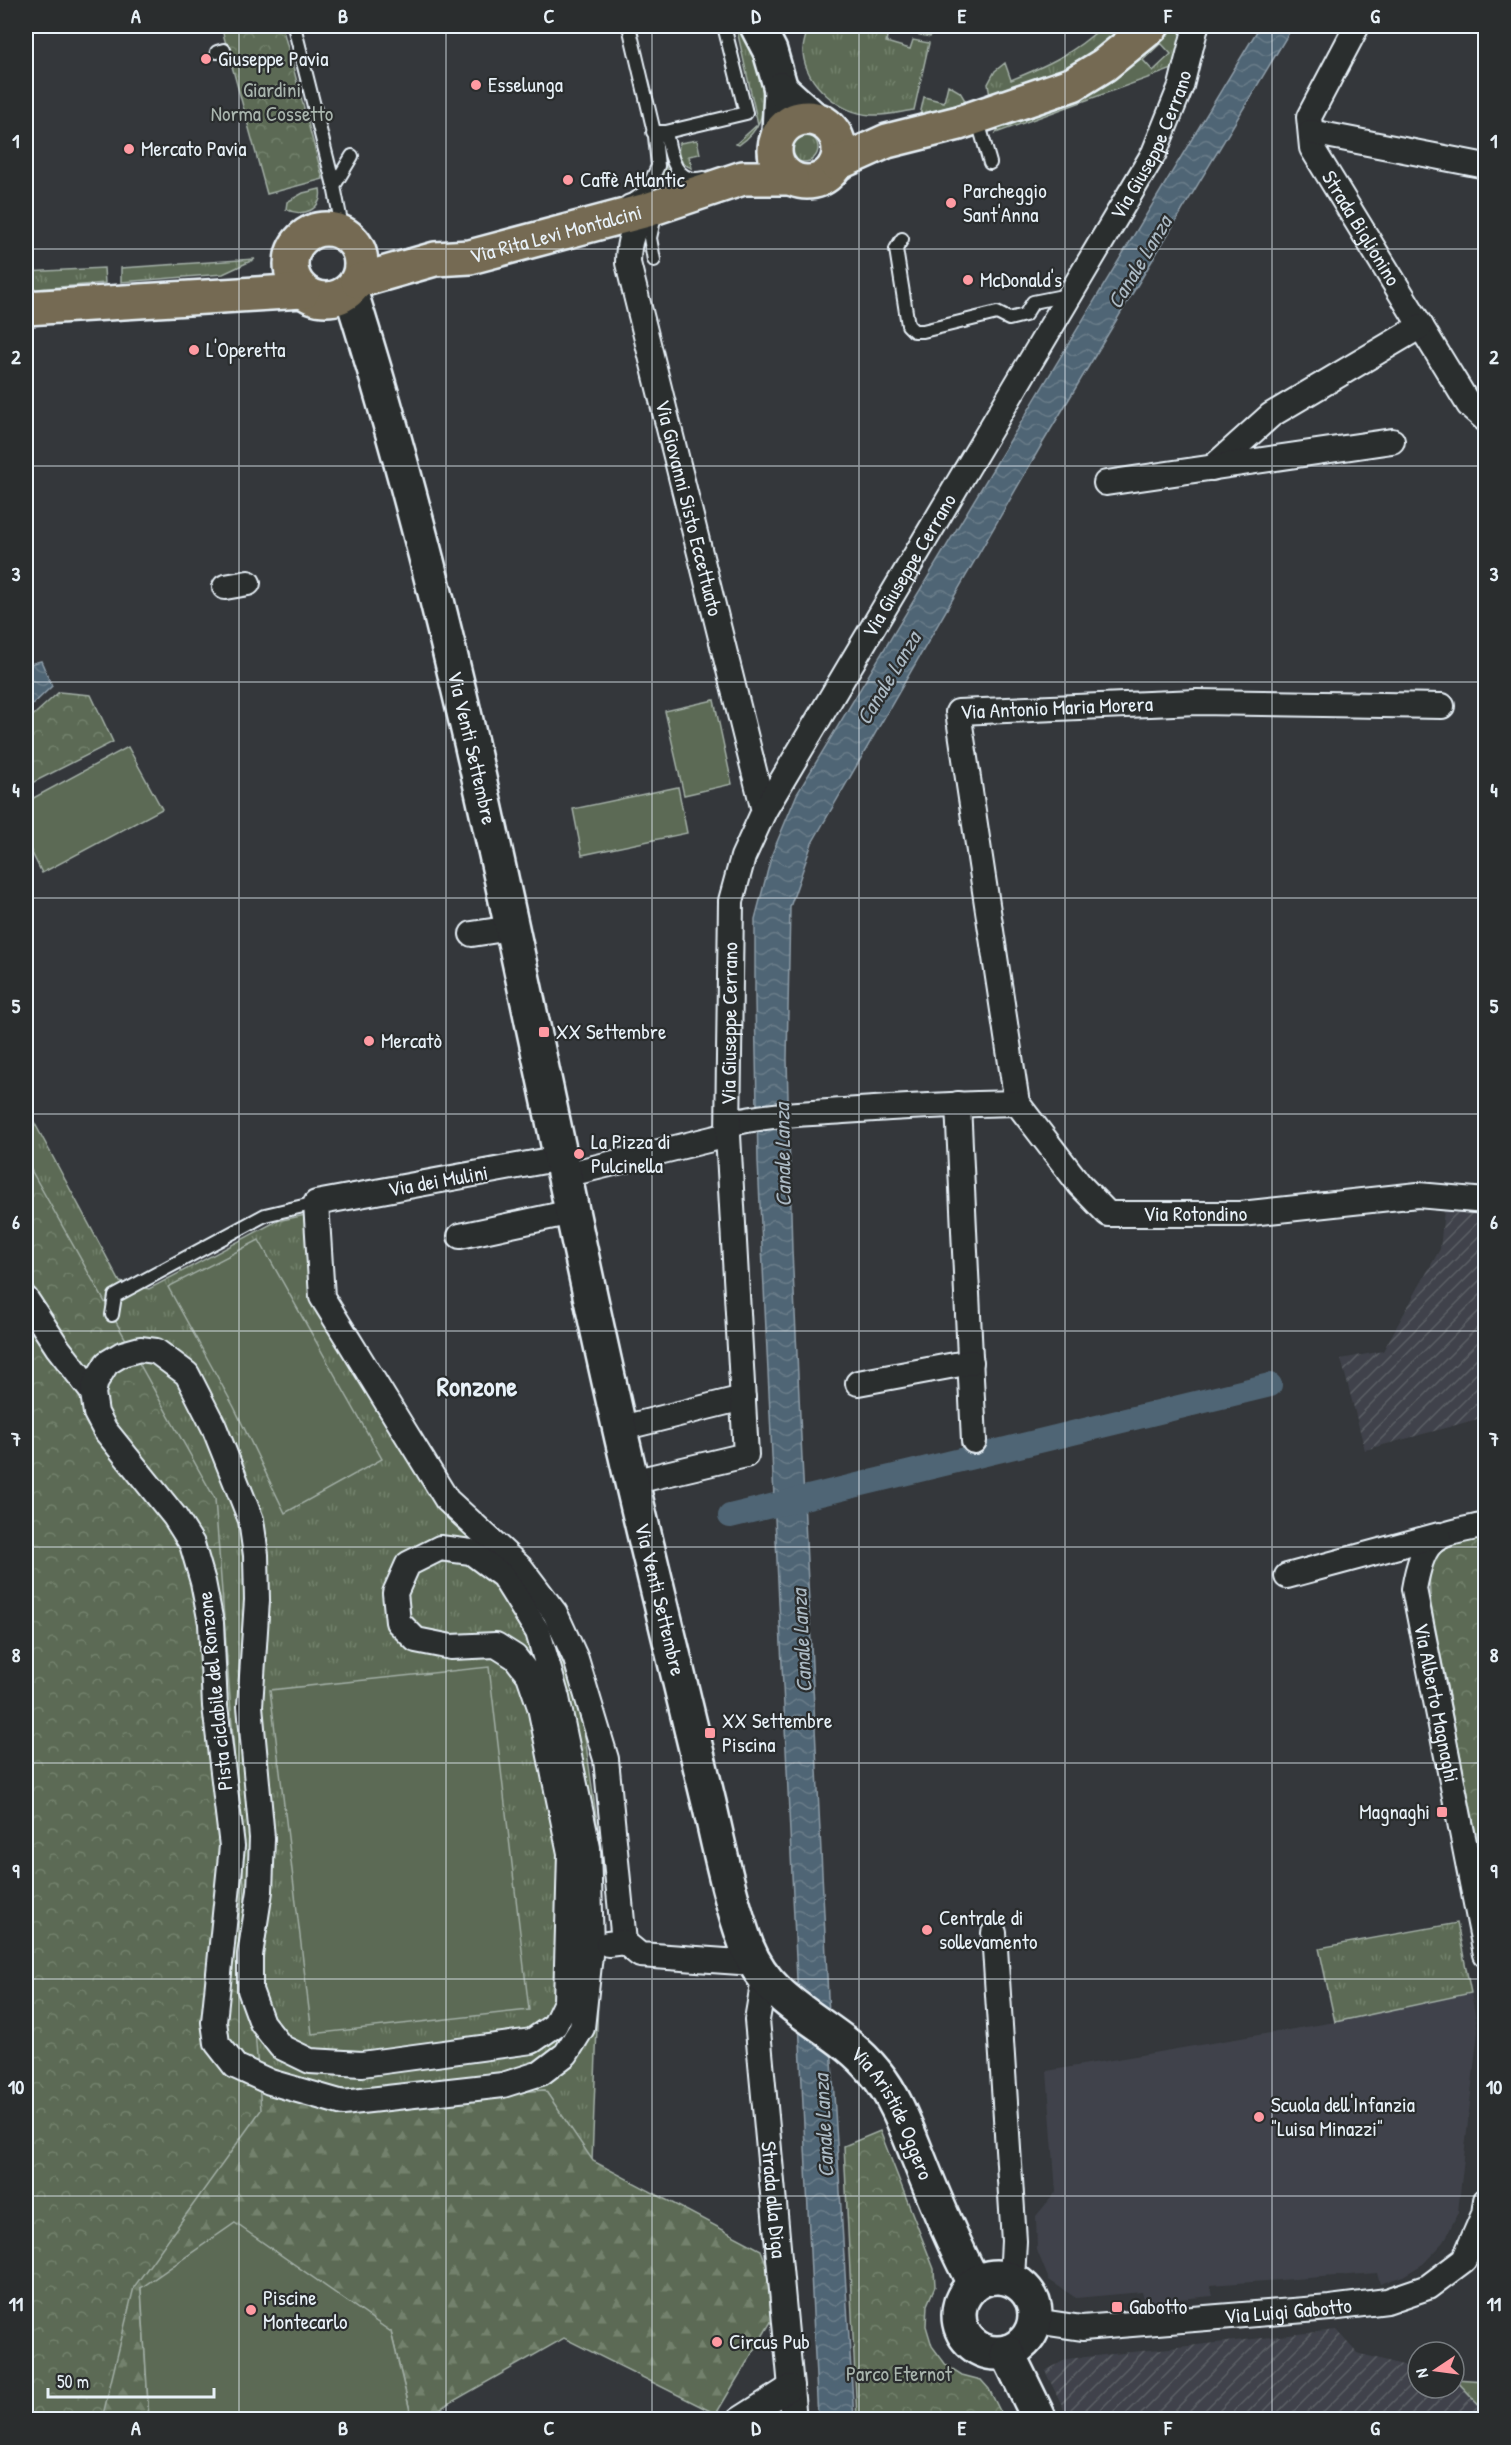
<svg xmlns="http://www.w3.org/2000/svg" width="1511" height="2445" font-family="'Patrick Hand',sans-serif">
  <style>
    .built { fill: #40434b }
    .industrial { fill: url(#industrial-furrows) }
    .grass { fill: url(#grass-tufts); stroke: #a2aea6; stroke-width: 1.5; fill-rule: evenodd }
    .forest { fill: url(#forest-firs); stroke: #a2aea6; stroke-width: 1.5 }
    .park { fill: url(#park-crowns); stroke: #a2aea6; stroke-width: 1.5 }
    .pitch { fill: #5c6b54; stroke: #a2aea6; stroke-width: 1.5 }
    .water { fill: url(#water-waves); stroke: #8d9da9; stroke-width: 1.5 }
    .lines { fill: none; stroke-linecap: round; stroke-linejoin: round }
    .canal { stroke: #506574; stroke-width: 24 }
    .lane-casing { stroke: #e8f1f8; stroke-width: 16 }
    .street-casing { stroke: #e8f1f8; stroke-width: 28 }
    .secondary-casing { stroke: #e8f1f8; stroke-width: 38 }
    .primary-casing { stroke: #e8f1f8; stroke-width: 38 }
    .lane { stroke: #2a2d2e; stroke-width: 12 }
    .street { stroke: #2a2d2e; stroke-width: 24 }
    .secondary { stroke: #2a2d2e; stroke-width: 33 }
    .primary { stroke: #746b52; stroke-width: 33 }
    .grid { fill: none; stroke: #e8f1f8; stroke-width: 1.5; stroke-opacity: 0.55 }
    .poi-dot { fill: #ff9aa2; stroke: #2a2d2e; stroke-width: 2 }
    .labels { text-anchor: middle; stroke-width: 4.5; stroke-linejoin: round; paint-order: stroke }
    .poi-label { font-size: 21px; fill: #e8f1f8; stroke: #2a2d2e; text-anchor: start }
    .park-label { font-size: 21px; fill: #a9b5ae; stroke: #2a2d2e }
    .street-label { font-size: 21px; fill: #e8f1f8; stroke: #2a2d2e }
    .water-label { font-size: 22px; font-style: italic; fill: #abb9c3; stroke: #2a2d2e }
    .district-label { font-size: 27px; font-weight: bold; fill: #e8f1f8; stroke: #2a2d2e }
    .neatline { fill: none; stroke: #e8f1f8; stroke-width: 2 }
    .grid-label { font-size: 20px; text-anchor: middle; font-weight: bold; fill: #e8f1f8 }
  </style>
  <defs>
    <pattern id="industrial-furrows" width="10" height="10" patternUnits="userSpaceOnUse" patternTransform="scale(1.5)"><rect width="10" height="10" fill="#40434b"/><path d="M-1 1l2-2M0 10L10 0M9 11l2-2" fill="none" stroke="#5c5f66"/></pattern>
    <pattern id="grass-tufts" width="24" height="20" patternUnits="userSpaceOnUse" patternTransform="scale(1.5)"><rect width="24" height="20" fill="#5c6b54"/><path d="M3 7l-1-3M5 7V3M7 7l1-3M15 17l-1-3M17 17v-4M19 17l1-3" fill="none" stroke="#73816d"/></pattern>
    <pattern id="forest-firs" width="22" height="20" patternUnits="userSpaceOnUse" patternTransform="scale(1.5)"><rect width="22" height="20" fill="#5c6b54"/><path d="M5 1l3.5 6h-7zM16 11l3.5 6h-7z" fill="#73816d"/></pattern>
    <pattern id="park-crowns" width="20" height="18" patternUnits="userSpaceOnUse" patternTransform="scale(1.5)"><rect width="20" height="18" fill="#5c6b54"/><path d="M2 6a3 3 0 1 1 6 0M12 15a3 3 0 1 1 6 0" fill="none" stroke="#73816d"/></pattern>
    <pattern id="water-waves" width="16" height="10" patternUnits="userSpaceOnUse" patternTransform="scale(1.5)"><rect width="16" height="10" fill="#506574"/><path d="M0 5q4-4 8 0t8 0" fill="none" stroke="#697c89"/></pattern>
  </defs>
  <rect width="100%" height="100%" fill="#34373b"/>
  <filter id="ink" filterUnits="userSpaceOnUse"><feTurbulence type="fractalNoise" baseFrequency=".0167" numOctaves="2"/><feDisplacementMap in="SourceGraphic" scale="12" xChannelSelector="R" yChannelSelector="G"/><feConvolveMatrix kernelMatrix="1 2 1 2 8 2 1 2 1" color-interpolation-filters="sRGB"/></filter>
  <g filter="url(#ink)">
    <path class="built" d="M1471 1993 1478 2030 1458 2212 1444 2242 1423 2264 1403 2276 1380 2284 1377 2273 1210 2285 1213 2296 1145 2302 1142 2292 1076 2298 1049 2280 1037 2250 1036 2216 1056 2192 1047 2071 1335 2022Z"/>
    <path class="industrial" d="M1444 1210 1485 1213V1417L1365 1450 1341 1359 1383 1351 1440 1249Z
      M1336 2330 1357 2353 1418 2369V2388H1454L1455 2379 1485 2411V2419H1069L1045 2371 1067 2359Z"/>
    <path class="grass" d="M736 26H742L767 85 762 90C766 114 759 131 739 145L736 144 758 124Z
      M808 26H889L886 42 910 49 913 40 929 43 914 110C900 112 885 116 871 115 840 113 806 85 803 53 802 45 807 34 808 26Z
      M896 26H933L930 37 895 30Z
      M1103 26H1126L1097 49 1064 69 990 96 988 84 995 71 1005 63 1011 80C1048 65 1074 53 1103 26Z
      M1170 26 1185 30 1178 67 996 133 1001 123 1139 57ZM1161 43 1171 54 1153 71 1143 60Z
      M948 85 960 92 966 102 920 115 924 97 944 102Z
      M790 148a14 14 0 1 1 28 0a14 14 0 1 1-28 0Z
      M697 140 700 154 689 156 692 168C680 164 676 154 680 143Z
      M663 148 667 169 682 182 654 191 662 174Z
      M320 189C324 210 302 218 286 209L287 202 303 193Z
      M255 259 223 274 121 282V268Z
      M104 268 105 283 26 290V272Z
      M26 1107 120 1282 149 1289 277 1221 320 1212 317 1295 437 1488 543 1610 582 1716 603 1865 592 2161 545 2090 345 2105 214 2066 26 1433Z
      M1457 1923 1471 1993 1335 2022 1319 1948Z
      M1455 2379 1485 2381V2411Z"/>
    <path class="forest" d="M26 1433 214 2065 345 2105 545 2090 593 2161 761 2250 781 2305 716 2414 564 2338 422 2419H412L391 2332 141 2288 149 2419H26Z"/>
    <path class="park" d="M221 26H282L323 179 267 194Z
      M59 692 91 695 113 742 26 786V722Z
      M26 1161 215 1499 261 2110 134 2287 102 2419H26Z
      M1485 1538V1881L1431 1605C1425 1551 1436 1548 1485 1538Z
      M880 2131 934 2269 935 2286 927 2305 926 2326 932 2346 946 2365 962 2375 981 2380 989 2389 1004 2419H857L844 2146Z"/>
    <path class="pitch" d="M714 700 732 784 684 795 665 711Z
      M128 747 162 809 42 873 26 841V802Z
      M678 787 687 833 582 855 573 809Z
      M259 1240 382 1459 285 1513 234 1407 168 1287Z
      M489 1667 529 2010 312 2034 270 1690Z
      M235 2223 391 2332 412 2419H149L141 2288Z"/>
    <path class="water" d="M1260 26H1293L1042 444 812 843 790 907 787 1059 792 1251 828 1997 854 2419H818L758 1162 755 999V919L772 854 797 794Z
      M26 659 30 664 41 661 52 686 26 711Z"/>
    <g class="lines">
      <path class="canal" d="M730 1516 1270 1385"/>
      <defs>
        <path id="lane" d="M294 26 334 186 343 232
          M217 52 224 50
          M977 118 990 163
          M653 132H666L746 113 724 26
          M666 132C670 153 674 185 703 178
          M334 186 352 156
          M627 202 635 199 647 190 658 166 655 136 629 26
          M902 239 896 249 908 325 914 331H923L997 313 1009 319 1025 315 1033 302 1068 295
          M654 260 650 238 656 211
          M112 1315 115 1296 265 1215 316 1203"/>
        <g id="street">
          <path id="s1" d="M1357 26 1309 117 1312 148 1469 405 1486 420"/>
          <path d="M1311 132 1486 166"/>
          <path id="s2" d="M647 210C633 228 628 240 628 263L764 811"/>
          <path d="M1212 468 1271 415 1421 326"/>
          <path d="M1106 483 1392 441"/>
          <path d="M225 587 248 583"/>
          <path d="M472 934 511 928"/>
          <path id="s3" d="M1017 1103 958 712 1197 702 1442 706"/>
          <path d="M958 1104 974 1441"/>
          <path id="s4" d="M729 1124C766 1114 805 1114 843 1111 901 1107 958 1104 1017 1103L1080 1185 1108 1214H1241L1418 1195 1486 1201"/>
          <path d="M561 1158 316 1203 322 1297 447 1500 521 1568 555 1613 576 1659 606 1759 624 1942"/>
          <path d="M565 1175 728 1135"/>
          <path d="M460 1236 572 1212"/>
          <path d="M26 1299 58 1348 93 1393"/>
          <path d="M140 1349 156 1351 187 1374 214 1427 251 1520 256 1555 257 1600 250 1706 262 1838 260 1891 250 1955V1990L262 2023 281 2047 310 2061 362 2064 532 2041 555 2025 566 2002 570 1853 540 1707 529 1675 515 1657 496 1645 451 1647 416 1640 398 1622 395 1593 408 1564 440 1548 471 1552 503 1576 538 1632 557 1698 588 1848 591 1946 582 2028 566 2054 541 2073 503 2085 343 2103 270 2082 235 2066 217 2043 214 2022 232 1846 215 1706 211 1623 203 1582 192 1544 175 1517 105 1430 96 1413 93 1393 96 1381 107 1363 122 1354Z"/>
          <path d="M858 1383 971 1362"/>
          <path d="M618 1429 743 1398"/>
          <path id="s5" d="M632 1482 746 1455 728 1135 731 901 743 857 764 811 1154 153 1181 86 1196 26"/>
          <path id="s6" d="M1486 1525C1435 1536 1424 1533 1414 1589L1486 1954"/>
          <path d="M1287 1576 1439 1535"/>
          <path d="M994 1933 1014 2241 1012 2279"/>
          <path d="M608 1944 624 1942 640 1955 754 1963"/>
          <path id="s7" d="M764 1979 757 2020 794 2420"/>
          <path id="s8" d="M1035 2321 1082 2328 1330 2308 1387 2301 1428 2287 1464 2260 1484 2214 1486 2200"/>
          <path d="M739 2420 791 2387"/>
        </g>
        <g id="secondary">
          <path d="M757 26 770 51 781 89 779 133"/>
          <path d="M781 89 813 118"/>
          <path id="s9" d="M350 290C481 704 547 1134 649 1554 669 1637 689 1720 709 1803 720 1851 730 1901 747 1947 772 2010 836 2023 875 2072 895 2096 906 2127 918 2157 935 2200 952 2242 974 2283"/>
          <circle cx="997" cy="2315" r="38"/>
          <path d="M1007 2352 1040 2420"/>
        </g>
        <g id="primary">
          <circle cx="807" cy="150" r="32"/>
          <path d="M836 164 887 141 959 123 1073 84 1104 65 1152 26"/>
          <circle cx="326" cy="264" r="35"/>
          <path id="s10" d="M358 281 435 259 470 257 647 210 743 178H791"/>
          <path d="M26 308 303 291"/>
        </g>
      </defs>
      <use href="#lane" class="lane-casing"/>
      <use href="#street" class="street-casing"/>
      <use href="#secondary" class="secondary-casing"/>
      <use href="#primary" class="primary-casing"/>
      <use href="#lane" class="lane"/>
      <use href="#street" class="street"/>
      <use href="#secondary" class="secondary"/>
      <use href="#primary" class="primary"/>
    </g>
  </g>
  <path class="grid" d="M239 26V2420M446 26V2420M652 26V2420M859 26V2420M1065 26V2420M1272 26V2420M26 249H1486M26 466H1486M26 682H1486M26 898H1486M26 1114H1486M26 1331H1486M26 1547H1486M26 1763H1486M26 1979H1486M26 2196H1486"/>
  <g class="poi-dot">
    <circle cx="206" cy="59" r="6"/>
    <circle cx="476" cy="85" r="6"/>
    <circle cx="129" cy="149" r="6"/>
    <circle cx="568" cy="180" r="6"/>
    <circle cx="951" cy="203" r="6"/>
    <circle cx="968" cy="280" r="6"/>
    <circle cx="194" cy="350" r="6"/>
    <rect x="538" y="1026" width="12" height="12" rx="3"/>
    <circle cx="369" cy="1041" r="6"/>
    <circle cx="579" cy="1154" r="6"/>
    <rect x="704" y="1727" width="12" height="12" rx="3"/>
    <rect x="1436" y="1806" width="12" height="12" rx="3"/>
    <circle cx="927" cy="1930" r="6"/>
    <circle cx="1259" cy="2117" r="6"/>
    <rect x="1111" y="2301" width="12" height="12" rx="3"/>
    <circle cx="251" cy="2310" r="6"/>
    <circle cx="717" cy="2342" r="6"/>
  </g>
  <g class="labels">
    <g class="poi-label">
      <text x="218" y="66">Giuseppe Pavia</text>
      <text x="488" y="92">Esselunga</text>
      <text x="141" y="156">Mercato Pavia</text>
      <text x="580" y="187">Caffè Atlantic</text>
      <text x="963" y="198">Parcheggio<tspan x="963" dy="24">Sant'Anna</tspan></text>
      <text x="980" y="287">McDonald's</text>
      <text x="206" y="357">L'Operetta</text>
      <text x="556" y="1039">XX Settembre</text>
      <text x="381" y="1048">Mercatò</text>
      <text x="591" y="1149">La Pizza di<tspan x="591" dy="24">Pulcinella</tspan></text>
      <text x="722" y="1728">XX Settembre<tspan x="722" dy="24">Piscina</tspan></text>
      <text x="1430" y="1819" text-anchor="end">Magnaghi</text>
      <text x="939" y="1925">Centrale di<tspan x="939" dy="24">sollevamento</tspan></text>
      <text x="1271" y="2112">Scuola dell'Infanzia<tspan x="1271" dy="24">"Luisa Minazzi"</tspan></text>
      <text x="263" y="2305">Piscine<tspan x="263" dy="24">Montecarlo</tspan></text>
      <text x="1129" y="2314">Gabotto</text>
      <text x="729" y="2349">Circus Pub</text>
    </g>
    <g class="park-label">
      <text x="272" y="97">Giardini<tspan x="272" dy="24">Norma Cossetto</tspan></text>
      <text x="899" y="2381">Parco Eternot</text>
    </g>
    <g class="street-label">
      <text dy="7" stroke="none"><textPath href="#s5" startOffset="1539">Via Giuseppe Cerrano</textPath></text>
      <text dy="7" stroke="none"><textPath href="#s1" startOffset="228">Strada Biglionino</textPath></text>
      <text dy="7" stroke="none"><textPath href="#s10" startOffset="204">Via Rita Levi Montalcini</textPath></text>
      <text dy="7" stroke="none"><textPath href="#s2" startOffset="310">Via Giovanni Sisto Eccettuato</textPath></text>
      <text dy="7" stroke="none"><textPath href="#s5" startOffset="1053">Via Giuseppe Cerrano</textPath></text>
      <text dy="7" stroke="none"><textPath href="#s3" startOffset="494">Via Antonio Maria Morera</textPath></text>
      <text dy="7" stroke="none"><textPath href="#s9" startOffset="474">Via Venti Settembre</textPath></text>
      <text dy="7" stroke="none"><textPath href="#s5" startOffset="549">Via Giuseppe Cerrano</textPath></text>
      <text transform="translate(438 1181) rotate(-10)" y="7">Via dei Mulini</text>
      <text dy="7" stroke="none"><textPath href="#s4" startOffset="520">Via Rotondino</textPath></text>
      <text dy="7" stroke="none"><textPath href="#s9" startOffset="1346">Via Venti Settembre</textPath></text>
      <text transform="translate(215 1691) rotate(-96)" y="7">Pista ciclabile del Ronzone</text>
      <text dy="7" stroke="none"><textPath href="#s6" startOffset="224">Via Alberto Magnaghi</textPath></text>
      <text dy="7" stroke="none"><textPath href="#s9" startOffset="1930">Via Aristide Oggero</textPath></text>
      <text dy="7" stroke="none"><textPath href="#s7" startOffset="222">Strada alla Diga</textPath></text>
      <text dy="7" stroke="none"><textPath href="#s8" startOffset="254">Via Luigi Gabotto</textPath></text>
    </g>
    <g class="water-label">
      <text transform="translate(1139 262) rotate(-59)" y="8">Canale Lanza</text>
      <text transform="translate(888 678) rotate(-59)" y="8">Canale Lanza</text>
      <text transform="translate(782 1155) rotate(-91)" y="8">Canale Lanza</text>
      <text transform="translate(801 1641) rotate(-93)" y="8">Canale Lanza</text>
      <text transform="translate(823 2126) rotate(-93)" y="8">Canale Lanza</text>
    </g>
    <g class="district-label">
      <text x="477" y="1396">Ronzone</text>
    </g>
  </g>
  <rect width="1511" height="2445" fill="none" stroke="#2a2d2e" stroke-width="66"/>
  <g transform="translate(1436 2370) rotate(257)"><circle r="28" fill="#2a2d2e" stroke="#767b7f" stroke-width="1.5"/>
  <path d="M0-4.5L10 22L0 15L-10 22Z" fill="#ff9aa2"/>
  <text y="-9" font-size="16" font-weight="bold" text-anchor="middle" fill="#e8f1f8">N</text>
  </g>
  <path d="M48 2388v9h166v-9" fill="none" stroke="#e8f1f8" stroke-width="3"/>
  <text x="57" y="2388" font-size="18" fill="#e8f1f8" stroke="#2a2d2e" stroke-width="4.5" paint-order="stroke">50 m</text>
  <rect x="33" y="33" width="1445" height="2379" class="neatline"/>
  <g class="grid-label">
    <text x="136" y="23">A</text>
    <text x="343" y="23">B</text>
    <text x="549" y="23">C</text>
    <text x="756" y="23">D</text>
    <text x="962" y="23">E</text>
    <text x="1168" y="23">F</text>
    <text x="1375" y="23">G</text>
    <text x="16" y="148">1</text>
    <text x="1494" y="148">1</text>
    <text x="16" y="364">2</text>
    <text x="1494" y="364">2</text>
    <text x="16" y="581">3</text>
    <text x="1494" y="581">3</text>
    <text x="16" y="797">4</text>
    <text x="1494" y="797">4</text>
    <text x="16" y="1013">5</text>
    <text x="1494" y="1013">5</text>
    <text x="16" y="1229">6</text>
    <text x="1494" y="1229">6</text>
    <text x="16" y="1446">7</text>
    <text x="1494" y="1446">7</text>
    <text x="16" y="1662">8</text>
    <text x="1494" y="1662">8</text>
    <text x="16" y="1878">9</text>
    <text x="1494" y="1878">9</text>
    <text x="16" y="2094">10</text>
    <text x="1494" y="2094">10</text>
    <text x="16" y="2311">11</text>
    <text x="1494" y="2311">11</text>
    <text x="136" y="2435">A</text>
    <text x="343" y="2435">B</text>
    <text x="549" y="2435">C</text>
    <text x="756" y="2435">D</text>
    <text x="962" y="2435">E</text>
    <text x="1168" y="2435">F</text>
    <text x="1375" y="2435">G</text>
  </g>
</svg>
